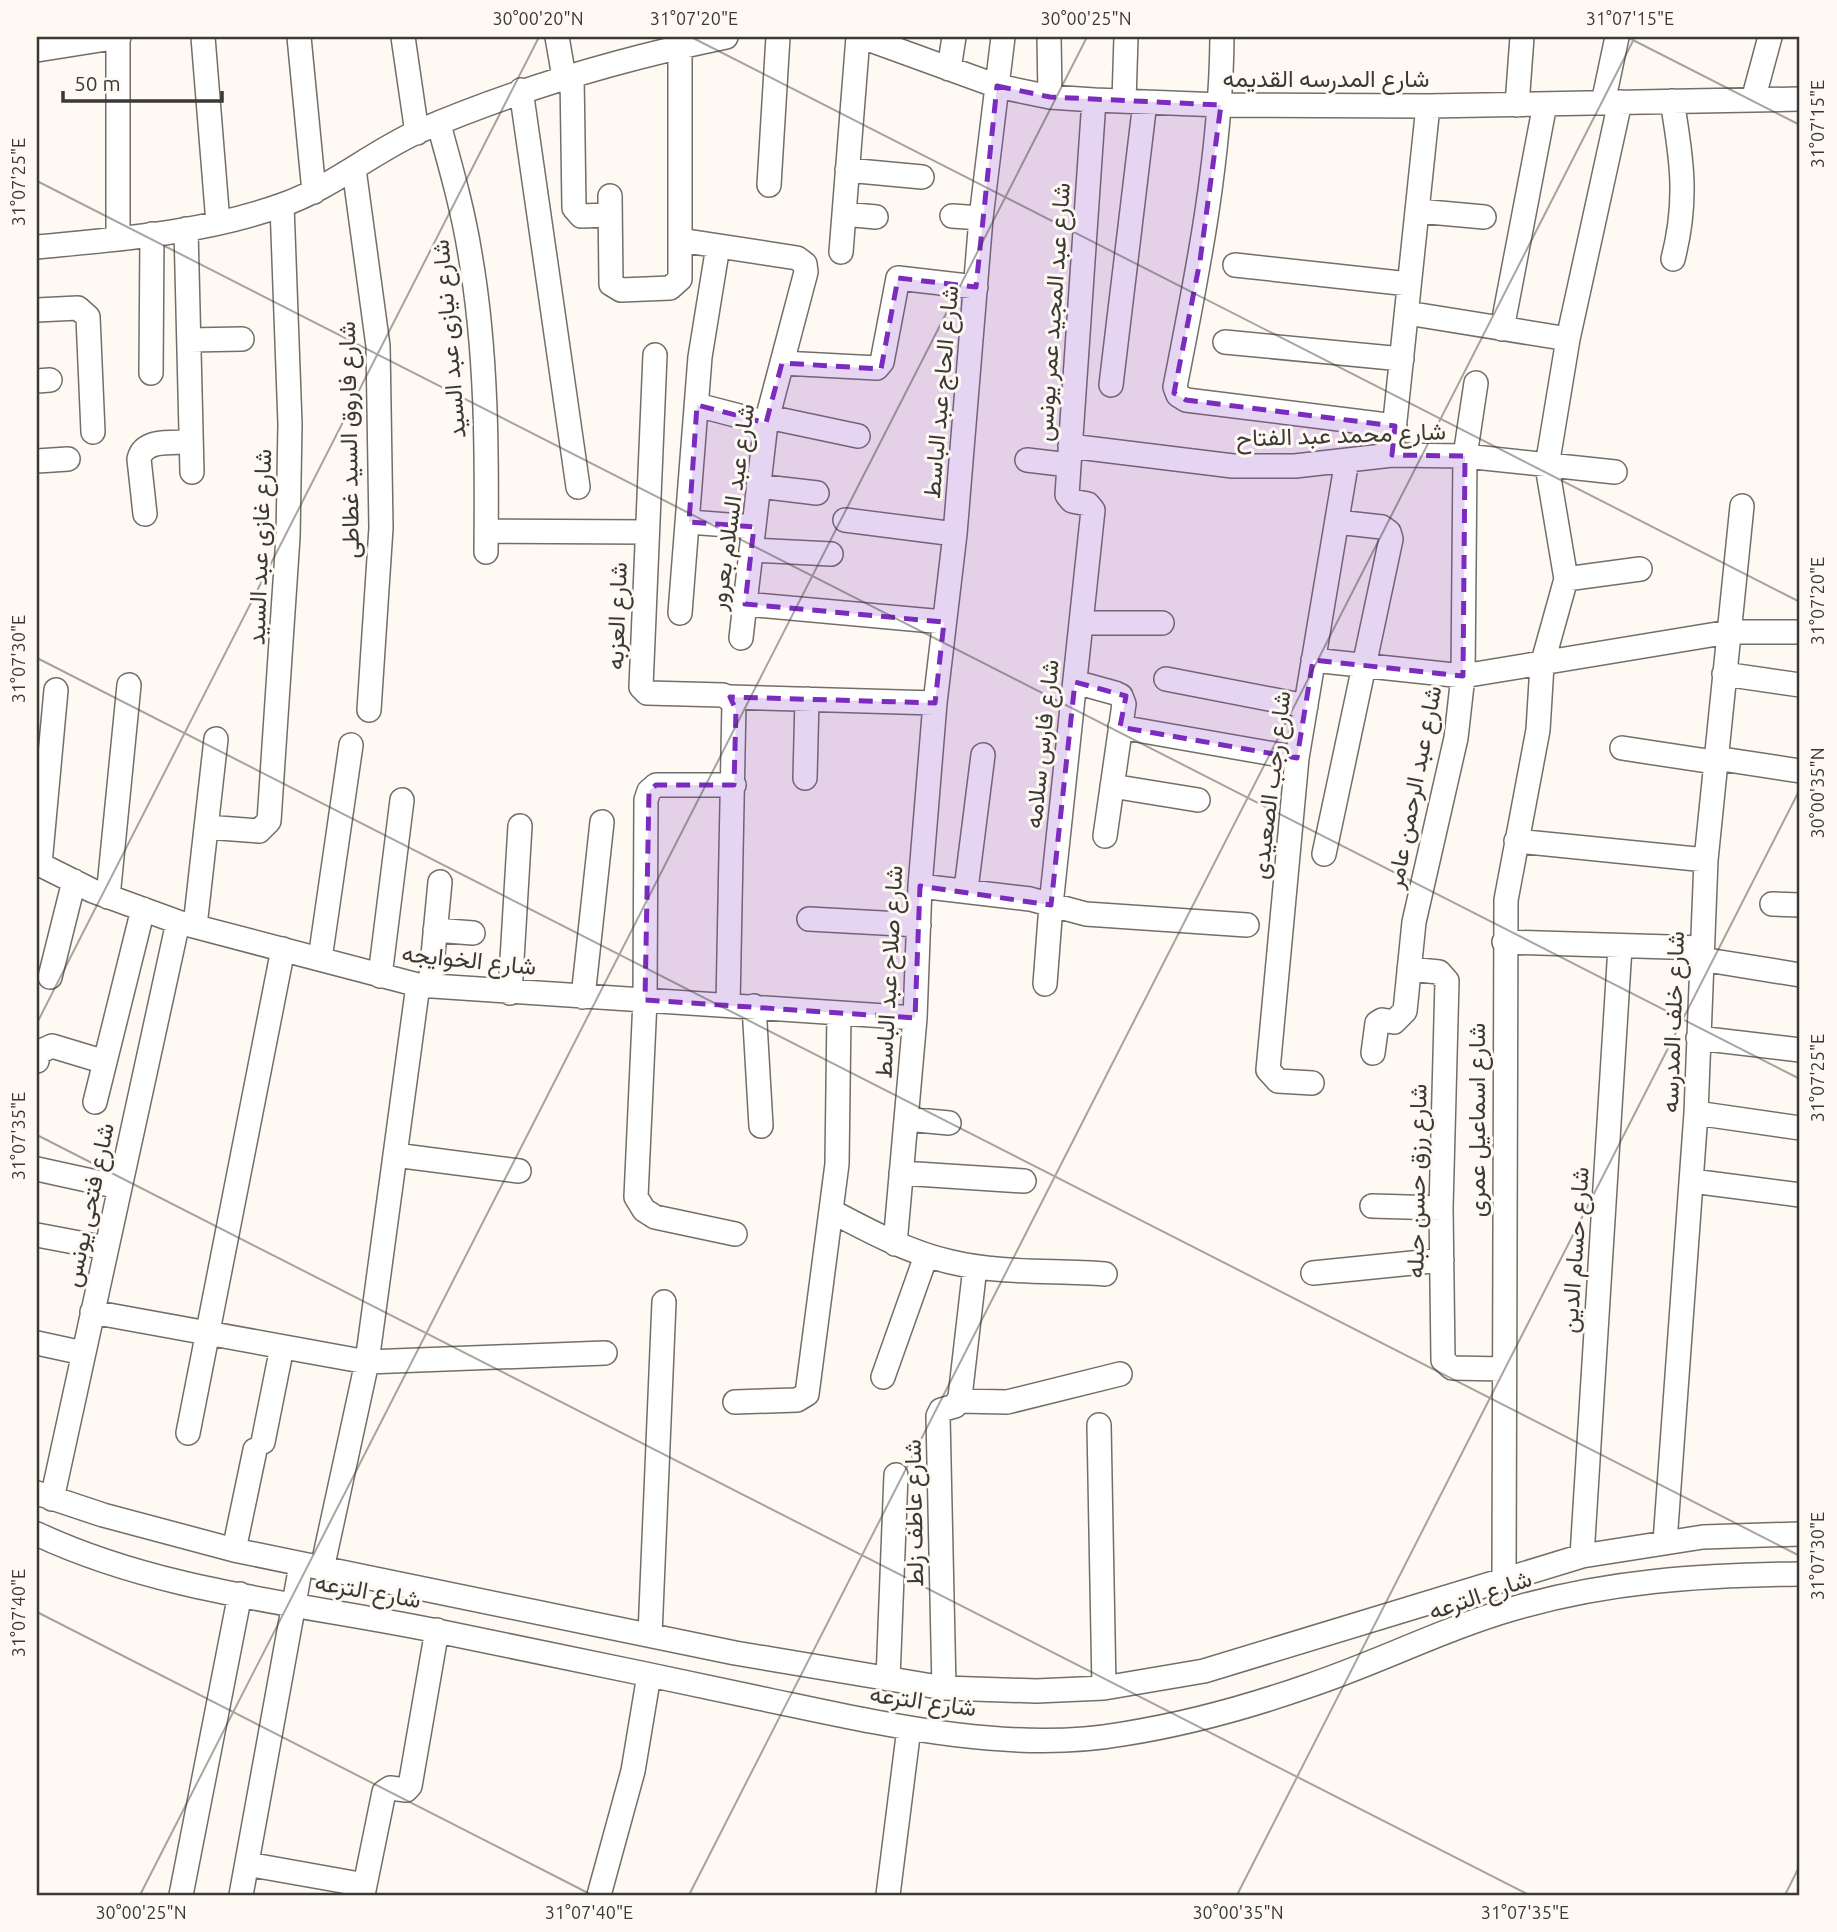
<svg xmlns="http://www.w3.org/2000/svg" width="1837" height="1932" font-family="Ubuntu,Vazirmatn,sans-serif">
  <style>
    .lines { fill: none; stroke-linecap: round; stroke-linejoin: round }
    .minor-casing { stroke: #736e67; stroke-width: 26 }
    .minor { stroke: #fff; stroke-width: 23 }
    .marked { fill: #7b2cbf; fill-opacity: 0.2; stroke: #7b2cbf; stroke-width: 5; stroke-dasharray: 14 9; stroke-linejoin: round }
    .ticks { fill: none; stroke: #3b3936; stroke-width: 2; stroke-opacity: 0.45 }
    .labels { text-anchor: middle; stroke-width: 6; stroke-linejoin: round; paint-order: stroke }
    .street-label { font-size: 24px; fill: #3b3936; stroke: #fefaf3 }
    .neatline { fill: none; stroke: #3b3936; stroke-width: 2.5 }
    .ticks-label { font-size: 18px; text-anchor: middle; fill: #3b3936 }
  </style>
  <rect width="100%" height="100%" fill="#fefaf3"/>
  <g class="lines">
    <defs>
      <path id="minor" d="M118 37V239
        M203 37 218 223
        M299 37 314 192
        M403 37 417 133
        M557 37 564 77
        M862 37 997 86 1050 97 1094 100 1221 105 1428 106 1800 99
        M1049 37 1050 97
        M1222 37C1221 155 1198 271 1175 387L1178 395 1186 400 1395 426
        M37 50 119 37
        M949 69 954 37
        M572 75 574 208 581 216 610 215
        M521 90 578 487
        M1753 100 1770 37
        M1124 101 1126 37
        M1672 101C1682 159 1688 201 1673 259
        M1603 103 1617 37
        M1517 105 1522 37
        M439 125C451 168 463 210 470 254 487 352 487 453 486 552
        M354 169 378 346 381 528 369 710
        M847 170 922 177
        M769 185 778 37
        M610 196 611 284 621 290 670 288 680 279V47
        M1418 211 1484 217
        M844 214 876 217
        M952 216 981 218
        M186 229 192 472
        M680 240 797 258 805 264 806 272 766 423 741 638
        M37 247C119 239 204 233 282 205 331 188 371 153 417 132 517 89 620 59 726 37
        M841 252 858 37
        M1235 265 1409 284
        M37 310 78 308 88 317 93 432
        M1407 313 1568 339
        M1502 329 1545 104
        M189 340 242 339
        M1225 342 1402 359
        M655 355 641 687 647 693 723 695 734 702 728 1005
        M782 363 877 368 882 362 898 278 976 287
        M151 373 152 234
        M37 381 50 380
        M1111 385 1145 102
        M697 405 766 423
        M768 417 858 436
        M1393 440 1428 106
        M1070 446 1233 466H1295L1392 455 1465 456 1615 472
        M1027 460 1069 465
        M37 461 68 459
        M758 486 817 493
        M145 514 139 459C144 438 174 443 191 442
        M845 520 955 534
        M689 522 754 527
        M486 531 646 532
        M751 550 831 554
        M1566 579 1640 569
        M745 604 944 622
        M680 613 700 357 718 246
        M1081 623H1162
        M1313 660 1463 676 1729 632H1800
        M1724 674 1800 685
        M1166 679 1306 706
        M1075 682 1115 693 1121 696 1124 704 1105 836
        M730 697 935 703
        M1120 727 1297 758
        M1622 748 1714 762
        M1715 758 1800 771
        M805 778 807 699
        M734 785H656L649 791 646 800 645 1000 636 1197 644 1210 655 1217 735 1234
        M1112 786 1198 800
        M206 827 259 831 269 821 288 537 290 424 282 205
        M1516 841 1706 860
        M1324 854 1391 539 1389 532 1382 527 1337 522
        M37 863 93 891 178 922 418 985 915 1018
        M40 864 56 690
        M920 886 1030 899 1086 914 1247 925
        M966 889 983 755
        M108 897 129 685
        M1772 904 1800 905
        M809 919 919 925
        M195 926 216 739
        M435 930 473 933
        M1504 942 1702 948
        M320 959 351 745
        M1701 959 1800 975
        M1409 969 1439 972 1447 981 1441 1208 1443 1360 1452 1368 1504 1369
        M380 976 402 800
        M50 977 74 881
        M1045 984 1051 905 1093 510 1088 504 1072 501 1067 495 1094 100
        M430 986 440 882
        M510 993 520 826
        M583 997 602 822
        M754 1006 761 1126
        M1698 1038 1800 1050
        M1373 1053 1377 1023 1382 1020 1394 1022 1405 1011 1414 922 1456 738 1463 676 1465 456 1476 383
        M37 1061 39 1052 52 1046 105 1062
        M1312 1083 1278 1081 1268 1070 1297 758 1347 460
        M95 1102 143 909
        M1696 1113 1800 1128
        M906 1119 949 1123
        M395 1155 519 1171
        M37 1169 119 1187
        M901 1173 1024 1181
        M1692 1181 1800 1195
        M1372 1206 1441 1208
        M833 1212C871 1232 908 1252 951 1262 1001 1274 1054 1270 1105 1274
        M37 1235 106 1248
        M895 1244 915 1018 920 886 935 703 955 534 981 218 1003 37
        M1313 1273 1442 1260
        M92 1312 367 1362 605 1353
        M37 1343 83 1353
        M883 1377 926 1256
        M959 1401 1007 1402 1120 1374
        M735 1402 797 1400 807 1394 837 1164 839 1013
        M1099 1425 1104 1688
        M188 1433 283 949
        M263 1442 282 1347
        M37 1493 103 1515 234 1550 735 1653 944 1688 1036 1691 1104 1688 1204 1671 1582 1556 1703 1537 1800 1534
        M52 1499 178 922
        M37 1534C163 1593 307 1604 442 1632 547 1653 650 1675 754 1697 870 1721 1005 1755 1123 1734 1186 1724 1248 1707 1308 1686 1377 1663 1443 1629 1512 1609 1607 1581 1702 1575 1800 1574
        M1665 1542 1696 1113 1706 860 1742 506
        M234 1550 255 1450
        M1582 1556 1620 947
        M322 1569 367 1362 418 985
        M1504 1579 1506 900 1538 730 1542 665 1566 579 1547 466 1568 339 1620 102
        M650 1635 664 1302
        M888 1679 896 1475
        M944 1688 938 1416 941 1410 955 1406 960 1397 975 1267
        M247 1864 365 1885
        M181 1895 240 1594
        M241 1895 301 1565
        M363 1895 384 1792 390 1788 406 1790 410 1786 437 1630
        M599 1895 633 1771 649 1675
        M888 1895 909 1728"/>
    </defs>
    <use href="#minor" class="minor-casing"/>
    <use href="#minor" class="minor"/>
  </g>
  <path class="marked" d="M997 86 1050 97 1221 105 1200 261 1174 393 1186 400 1395 426 1392 455 1465 456 1463 676 1313 660 1297 758 1120 727 1126 696 1075 682 1051 905 920 886 915 1018 645 1000 649 791 656 785H734L736 710 730 697 935 703 944 622 745 604 754 527 689 522 697 405 766 423 782 363 881 369 898 278 976 287Z"/>
  <path class="ticks" d="M691 37 1800 602M1627 37 1800 125M37 181 1800 1079M37 658 1800 1556M37 1023 539 37M37 1135 1529 1895M37 1612 592 1895M140 1895 1087 37M689 1895 1635 37M1237 1895 1800 789M1785 1895 1800 1865"/>
  <g class="labels">
    <g class="street-label">
      <text x="1326" y="87">شارع المدرسه القديمه</text>
      <text transform="translate(1053 312) rotate(-86)" y="8">شارع عبد المجيد عمر يونس</text>
      <text transform="translate(449 339) rotate(-95)" y="8">شارع نيازى عبد السيد</text>
      <text transform="translate(941 392) rotate(-85)" y="8">شارع الحاج عبد الباسط</text>
      <text transform="translate(1341 435) rotate(-2)" y="8">شارع محمد عبد الفتاح</text>
      <text transform="translate(349 440) rotate(-91)" y="8">شارع فاروق السيد غطاطى</text>
      <text transform="translate(732 507) rotate(-82)" y="8">شارع عبد السلام بعرور</text>
      <text transform="translate(260 547) rotate(-88)" y="8">شارع غازى عبد السيد</text>
      <text transform="translate(617 616) rotate(-88)" y="8">شارع العزبه</text>
      <text transform="translate(1042 744) rotate(-84)" y="8">شارع فارس سلامه</text>
      <text transform="translate(1271 785) rotate(-83)" y="8">شارع رجب الصعيدى</text>
      <text transform="translate(1414 787) rotate(-79)" y="8">شارع عبد الرحمن عامر</text>
      <text transform="translate(469 960) rotate(6)" y="8">شارع الخوايجه</text>
      <text transform="translate(889 972) rotate(-87)" y="8">شارع صلاح عبد الباسط</text>
      <text transform="translate(1673 1022) rotate(-88)" y="8">شارع خلف المدرسه</text>
      <text transform="translate(1477 1120) rotate(-90)" y="8">شارع اسماعيل عمرى</text>
      <text transform="translate(1417 1181) rotate(-89)" y="8">شارع رزق حسن حبله</text>
      <text transform="translate(89 1205) rotate(-78)" y="8">شارع فتحى يونس</text>
      <text transform="translate(1575 1250) rotate(-86)" y="8">شارع حسام الدين</text>
      <text transform="translate(914 1513) rotate(-91)" y="8">شارع عاطف زلط</text>
      <text transform="translate(368 1591) rotate(10)" y="8">شارع الترعه</text>
      <text transform="translate(1480 1595) rotate(-19)" y="8">شارع الترعه</text>
      <text transform="translate(923 1701) rotate(8)" y="8">شارع الترعه</text>
    </g>
  </g>
  <rect width="1837" height="1932" fill="none" stroke="#fefaf3" stroke-width="77"/>
  <path d="M63 91v10h159v-10" fill="none" stroke="#3b3936" stroke-width="3.5"/>
  <text x="74" y="91" font-size="21" fill="#3b3936" stroke="#fefaf3" stroke-width="5" paint-order="stroke">50 m</text>
  <rect x="38" y="38" width="1760" height="1856" class="neatline"/>
  <g class="ticks-label">
    <text x="538" y="25">30°00'20"N</text>
    <text x="694" y="25">31°07'20"E</text>
    <text x="1086" y="25">30°00'25"N</text>
    <text x="1630" y="25">31°07'15"E</text>
    <text transform="translate(1818 124) rotate(-90)" y="6">31°07'15"E</text>
    <text transform="translate(19 182) rotate(-90)" y="6">31°07'25"E</text>
    <text transform="translate(1818 601) rotate(-90)" y="6">31°07'20"E</text>
    <text transform="translate(19 659) rotate(-90)" y="6">31°07'30"E</text>
    <text transform="translate(1818 793) rotate(-90)" y="6">30°00'35"N</text>
    <text transform="translate(1818 1078) rotate(-90)" y="6">31°07'25"E</text>
    <text transform="translate(19 1136) rotate(-90)" y="6">31°07'35"E</text>
    <text transform="translate(1818 1556) rotate(-90)" y="6">31°07'30"E</text>
    <text transform="translate(19 1613) rotate(-90)" y="6">31°07'40"E</text>
    <text x="141" y="1919">30°00'25"N</text>
    <text x="589" y="1919">31°07'40"E</text>
    <text x="1238" y="1919">30°00'35"N</text>
    <text x="1525" y="1919">31°07'35"E</text>
  </g>
</svg>
